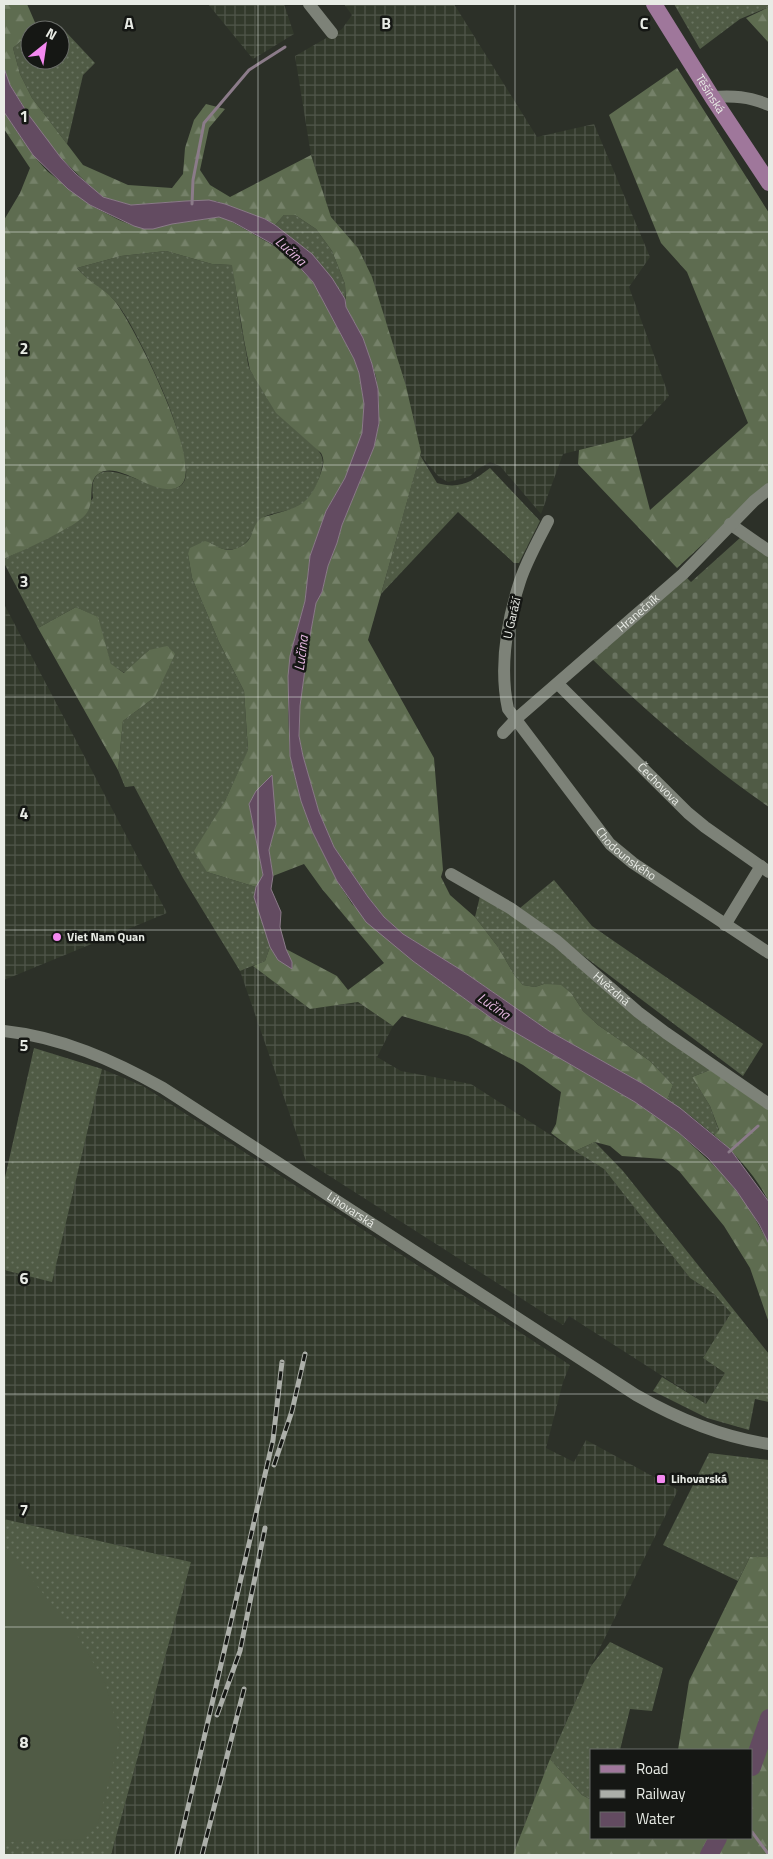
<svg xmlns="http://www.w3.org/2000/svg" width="773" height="1859" font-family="'Titillium Web',sans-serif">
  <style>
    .industrial { fill: url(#industrial-grid) }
    .grass { fill: url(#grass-dots) }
    .forest { fill: url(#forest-firs) }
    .cemetery { fill: url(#cemetery-stones) }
    .pitch { fill: #505b45 }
    .water { fill: #634b61; stroke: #8b7b89 }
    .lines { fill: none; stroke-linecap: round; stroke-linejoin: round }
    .stream { stroke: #8b7b89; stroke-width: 3 }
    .river { stroke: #634b61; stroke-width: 18 }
    .minor { stroke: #7d8278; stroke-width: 12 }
    .major { stroke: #9f779b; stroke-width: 16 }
    .rail-casing { stroke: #acafa9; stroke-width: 5 }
    .rail { stroke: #151714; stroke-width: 3; stroke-dasharray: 9; stroke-linecap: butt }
    .grid { fill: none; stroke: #e8ebe5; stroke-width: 1; stroke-opacity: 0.55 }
    .poi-dot { fill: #f489f0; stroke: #151714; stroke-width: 2 }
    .labels { text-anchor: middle; stroke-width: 5; stroke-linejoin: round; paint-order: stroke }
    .street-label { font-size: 12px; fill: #e8ebe5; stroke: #151714 }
    .poi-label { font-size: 12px; font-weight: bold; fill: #e8ebe5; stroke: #151714; text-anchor: start }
    .water-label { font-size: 14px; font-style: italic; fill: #e3b5df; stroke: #151714 }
    .grid-label { font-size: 16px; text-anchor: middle; font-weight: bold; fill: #e8ebe5; stroke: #151714; stroke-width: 5; stroke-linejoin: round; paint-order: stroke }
  </style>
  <defs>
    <pattern id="industrial-grid" width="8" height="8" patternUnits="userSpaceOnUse" patternTransform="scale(1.25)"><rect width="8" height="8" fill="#32392b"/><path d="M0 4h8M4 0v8" fill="none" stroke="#50564a"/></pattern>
    <pattern id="grass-dots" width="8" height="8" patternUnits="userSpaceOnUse" patternTransform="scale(1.25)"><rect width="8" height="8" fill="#505b45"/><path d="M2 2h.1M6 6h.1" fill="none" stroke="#697360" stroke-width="1.8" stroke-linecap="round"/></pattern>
    <pattern id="forest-firs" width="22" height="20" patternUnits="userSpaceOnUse" patternTransform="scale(1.25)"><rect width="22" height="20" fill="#5e6c50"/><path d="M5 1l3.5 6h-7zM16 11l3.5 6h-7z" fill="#758169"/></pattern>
    <pattern id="cemetery-stones" width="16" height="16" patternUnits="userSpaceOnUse" patternTransform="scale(1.25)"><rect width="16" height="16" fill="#505b45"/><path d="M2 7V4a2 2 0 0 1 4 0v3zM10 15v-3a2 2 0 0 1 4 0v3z" fill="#697360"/></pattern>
  </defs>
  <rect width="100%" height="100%" fill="#2c3028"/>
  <path class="industrial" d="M208 4H284L294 34 253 59Z
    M344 4H454L537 137 594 124 650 257 629 287 669 396 631 437 563 454 541 514 500 466 490 462 478 469 469 477 448 482 439 477 420 455 421 452 358 248 331 217 311 155 295 56 342 29 352 15Z
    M4 604 167 913 4 980Z
    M253 966 310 1009 358 1002 393 1026 377 1057 401 1071 471 1084 604 1169 690 1278 714 1294 732 1313 703 1358 725 1373 706 1404 569 1316 563 1325 306 1161 240 971Z
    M102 1069 143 1086 570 1365 563 1382 546 1448 574 1462 586 1440 678 1490 591 1666 560 1736 513 1855H111L191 1562 4 1519V1270L52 1281Z"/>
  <path class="grass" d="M674 4H769V7L740 19 700 49Z
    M60 30 65 31 95 63 83 75 67 144 32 98 20 74 13 48 30 33V60H60Z
    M284 215H295L316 229 332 251 345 284V299C327 266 304 248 275 225Z
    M166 251 212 264 233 265C236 293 240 320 245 347 247 354 247 363 250 370 253 376 260 382 264 388 275 402 286 416 297 430 306 442 327 450 322 467 320 478 314 493 307 501 294 515 260 509 255 527 249 548 228 557 211 543L188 554 192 578 219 642 244 691 248 751 225 801 207 872 256 887 255 897 270 947 265 961 240 971 183 878 134 786 125 787 118 770 123 721 155 697 149 650 125 673 111 665 97 617 76 607 38 628 4 563V559L69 527 93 498C84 429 182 522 186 474 187 468 184 461 183 455 177 419 161 386 145 352 136 335 127 315 114 300 108 294 99 290 93 284 87 279 82 273 77 268L121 256Z
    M420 455 437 483C460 490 473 481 490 468L540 521 519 563H514L458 512 381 594Z
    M554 880 592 926 763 1044 743 1076 520 908Z
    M480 896 544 935 710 1070 692 1077 710 1106 719 1131 714 1135 692 1117 667 1100 673 1085 650 1061 598 1025 583 1011 572 994 544 984 535 987 523 985 515 976 498 947 475 917Z
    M34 1048 102 1069 52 1282 4 1270V1182Z
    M595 1142 623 1171 769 1354V1402L755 1399 749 1430 707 1418 653 1391 662 1377 706 1404 725 1373 703 1358 731 1313 714 1294 690 1278 604 1169 575 1151Z
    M709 1453 769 1460V1557H750L738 1581 663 1545Z
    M4 1519 191 1562 111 1855H4Z
    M610 1642 663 1668 652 1711 630 1709 620 1750H592V1800L582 1795 550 1759 591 1666Z"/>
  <path class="forest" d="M4 4H27L37 27 34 30H30V33L13 48 20 74 32 98 83 165 128 185 172 188 183 174 185 148 194 120 206 104 225 109 209 128 200 170 210 185 230 197 311 155 331 217 358 248 372 277 406 386 421 452 368 640 434 758 443 870 441 877 450 895 475 917 498 947 515 976 523 985 535 987 544 984 561 985 572 994 583 1011 598 1025 650 1061 673 1085 667 1100 645 1085 549 1031 461 970 403 934 384 917 368 897 334 847 319 812 303 756 299 736 300 706 308 647 316 603 322 592 328 566 337 543 342 525 374 447 379 423V401L376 377 372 364 363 338 346 307 345 284 332 251 316 229 295 215H284L275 225 265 219 216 201H186L131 205 103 197 92 188 61 158 34 123 10 85 4 68Z
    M769 7V43L746 18Z
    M677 68 769 213V483L677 568 578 464 579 450 631 437 650 510 748 423 687 272 661 243 609 115Z
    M4 112 33 155 47 171 90 205 119 220 134 226 172 224 219 217 225 218 285 252 313 282 354 359 359 373 364 404 362 433 359 443 345 478 326 511 310 556 305 601 290 656 288 712 290 756 301 801 312 831 337 881 352 904 413 961 494 1020 635 1102 678 1132 724 1175 748 1206 769 1244V1323L750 1268 724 1226 679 1171 663 1159 622 1156 610 1146 595 1142 575 1151 551 1133 556 1124 561 1092 523 1065 468 1036 402 1016 393 1026 358 1002 310 1009 253 966 265 961 270 947 278 960 292 962 286 949 337 976 348 990 384 963 322 889 304 864 273 876 269 850 276 824 271 776 256 791 249 804 263 875 256 887 207 872 194 851 225 801 248 750 244 691 219 642 192 578 188 554 190 548 205 541C216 544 223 554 237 548 256 541 250 527 260 519 263 516 270 516 274 514 300 507 309 504 319 478 322 469 326 462 321 453L276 413 250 370 244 340 232 265 212 264 166 251 121 256 77 268C87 281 103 288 114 300 132 321 207 468 180 486 156 501 118 457 97 475 87 484 96 501 86 514 77 527 21 551 4 559V220L20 193 30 168 4 129Z
    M76 607 98 617 111 664 124 673 149 650 167 646 175 654 155 697 123 721 118 770 38 628Z
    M710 1070 769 1109V1202C756 1176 735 1153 714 1135L719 1130 710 1106 692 1077Z
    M750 1557H769V1855H513L550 1759 582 1795 592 1800V1838H752V1750H678L689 1681Z"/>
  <path class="cemetery" d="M741 537 769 556V807C705 763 646 711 590 657L685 576 691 582Z"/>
  <path class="pitch" d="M4 1545 79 1638 105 1683 120 1736 98 1823 85 1839 4 1842Z"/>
  <path class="water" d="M4 68 10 85 28 114 61 158 76 174 103 197 131 205 186 201 209 200 225 204 265 219 275 225 312 254 332 278 345 299 346 307 363 338 372 364 378 389 379 423 374 447 342 525 337 543 328 566 322 592 316 603 308 647 300 706 299 736 303 756 319 812 334 847 368 897 384 917 403 934 461 970 549 1031 645 1085 680 1108 730 1149 769 1202V1244L759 1224 736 1190 708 1158 678 1132 635 1102 494 1020 413 961 366 922 337 881 312 831 301 801 290 756 288 676 290 656 305 601 310 556 326 511 345 478 362 433 364 404 359 373 354 359 313 282 285 251 233 222 219 217 172 224 153 229H144L134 226 90 205 68 189 33 155 4 112Z
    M272 775 276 824 269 850 273 876 271 889 281 912 280 927 286 949 292 962V969L278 960 270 947 254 897 256 887 263 875 249 804 256 791Z"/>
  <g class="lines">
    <path class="stream" d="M192 204 193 180 204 123 249 70 285 47
      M729 1152 758 1126
      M752 1832 769 1855"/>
    <path class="river" d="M752 1767 769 1718
      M709 1855 718 1838"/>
    <g class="minor">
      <path d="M309 4 332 33"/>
      <path d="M712 97C734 96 748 96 769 105"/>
      <path id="s1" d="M548 521C538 541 527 560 520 581 507 621 499 667 508 709L610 844 633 863 769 953"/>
      <path d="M730 524 769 551"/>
      <path id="s2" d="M558 684 688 813 705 827 769 872"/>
      <path id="s3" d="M503 733 516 719 683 574 754 501 769 489"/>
      <path id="s4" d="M451 874 510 908 557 941 638 1012 666 1033 769 1104"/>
      <path d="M725 925 761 866"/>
      <path id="s5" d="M4 1031C61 1037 113 1060 163 1088L636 1395C678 1419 721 1437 769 1444"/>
    </g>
    <path class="major" id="s6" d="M654 4 712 97 769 183"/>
    <defs>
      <path id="rail" d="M274 1465 292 1411 305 1354
        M217 1715 240 1651 265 1528
        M177 1855 273 1440 282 1362
        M202 1855 244 1689"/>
    </defs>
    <use href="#rail" class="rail-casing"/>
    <use href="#rail" class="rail"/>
  </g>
  <path class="grid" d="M258 4V1855M515 4V1855M4 232H769M4 465H769M4 697H769M4 930H769M4 1162H769M4 1394H769M4 1627H769"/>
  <g class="poi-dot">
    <circle cx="57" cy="937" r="5"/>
    <rect x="656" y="1474" width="10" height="10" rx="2.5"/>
  </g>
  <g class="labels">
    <g class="street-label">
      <text dy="4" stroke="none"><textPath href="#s6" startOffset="106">Těšínská</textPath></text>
      <text dy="4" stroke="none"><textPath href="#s3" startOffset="181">Hranečník</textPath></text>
      <text transform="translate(512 618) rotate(-77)" y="4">U Garáží</text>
      <text dy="4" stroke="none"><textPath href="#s2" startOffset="142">Čechovova</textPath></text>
      <text dy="4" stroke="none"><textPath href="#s1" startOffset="384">Chodounského</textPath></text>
      <text dy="4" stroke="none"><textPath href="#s4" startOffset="198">Hvězdná</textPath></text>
      <text dy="4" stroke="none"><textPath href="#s5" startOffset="394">Lihovarská</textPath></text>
    </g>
    <g class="poi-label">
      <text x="67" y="941">Viet Nam Quan</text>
      <text x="671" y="1483">Lihovarská</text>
    </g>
    <g class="water-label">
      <text transform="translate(291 251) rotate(42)" y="5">Lučina</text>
      <text transform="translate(301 653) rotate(-83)" y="5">Lučina</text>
      <text transform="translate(494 1006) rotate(34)" y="5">Lučina</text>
    </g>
  </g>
  <g class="grid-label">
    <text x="129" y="29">A</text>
    <text x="386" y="29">B</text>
    <text x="644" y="29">C</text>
    <text x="24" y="122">1</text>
    <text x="24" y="354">2</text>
    <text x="24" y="587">3</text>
    <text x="24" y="819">4</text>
    <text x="24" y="1051">5</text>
    <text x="24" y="1284">6</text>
    <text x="24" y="1516">7</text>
    <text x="24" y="1748">8</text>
  </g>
  <rect width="773" height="1859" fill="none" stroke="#e8ebe5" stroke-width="10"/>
  <rect x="590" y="1749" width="162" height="90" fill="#151714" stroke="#696c68"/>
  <rect x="600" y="1765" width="25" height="8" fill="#9f779b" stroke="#696c68"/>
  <text x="636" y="1774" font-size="15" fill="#e8ebe5">Road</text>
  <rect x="600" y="1790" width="25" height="8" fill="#acafa9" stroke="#696c68"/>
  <text x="636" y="1799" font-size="15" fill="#e8ebe5">Railway</text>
  <rect x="600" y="1812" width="25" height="15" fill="#634b61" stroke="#696c68"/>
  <text x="636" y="1824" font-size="15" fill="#e8ebe5">Water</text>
  <g transform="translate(45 45) rotate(30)"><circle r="24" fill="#151714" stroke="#696c68"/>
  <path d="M0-4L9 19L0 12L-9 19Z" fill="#f489f0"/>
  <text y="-8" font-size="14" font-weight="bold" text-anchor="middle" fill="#e8ebe5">N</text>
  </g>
</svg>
